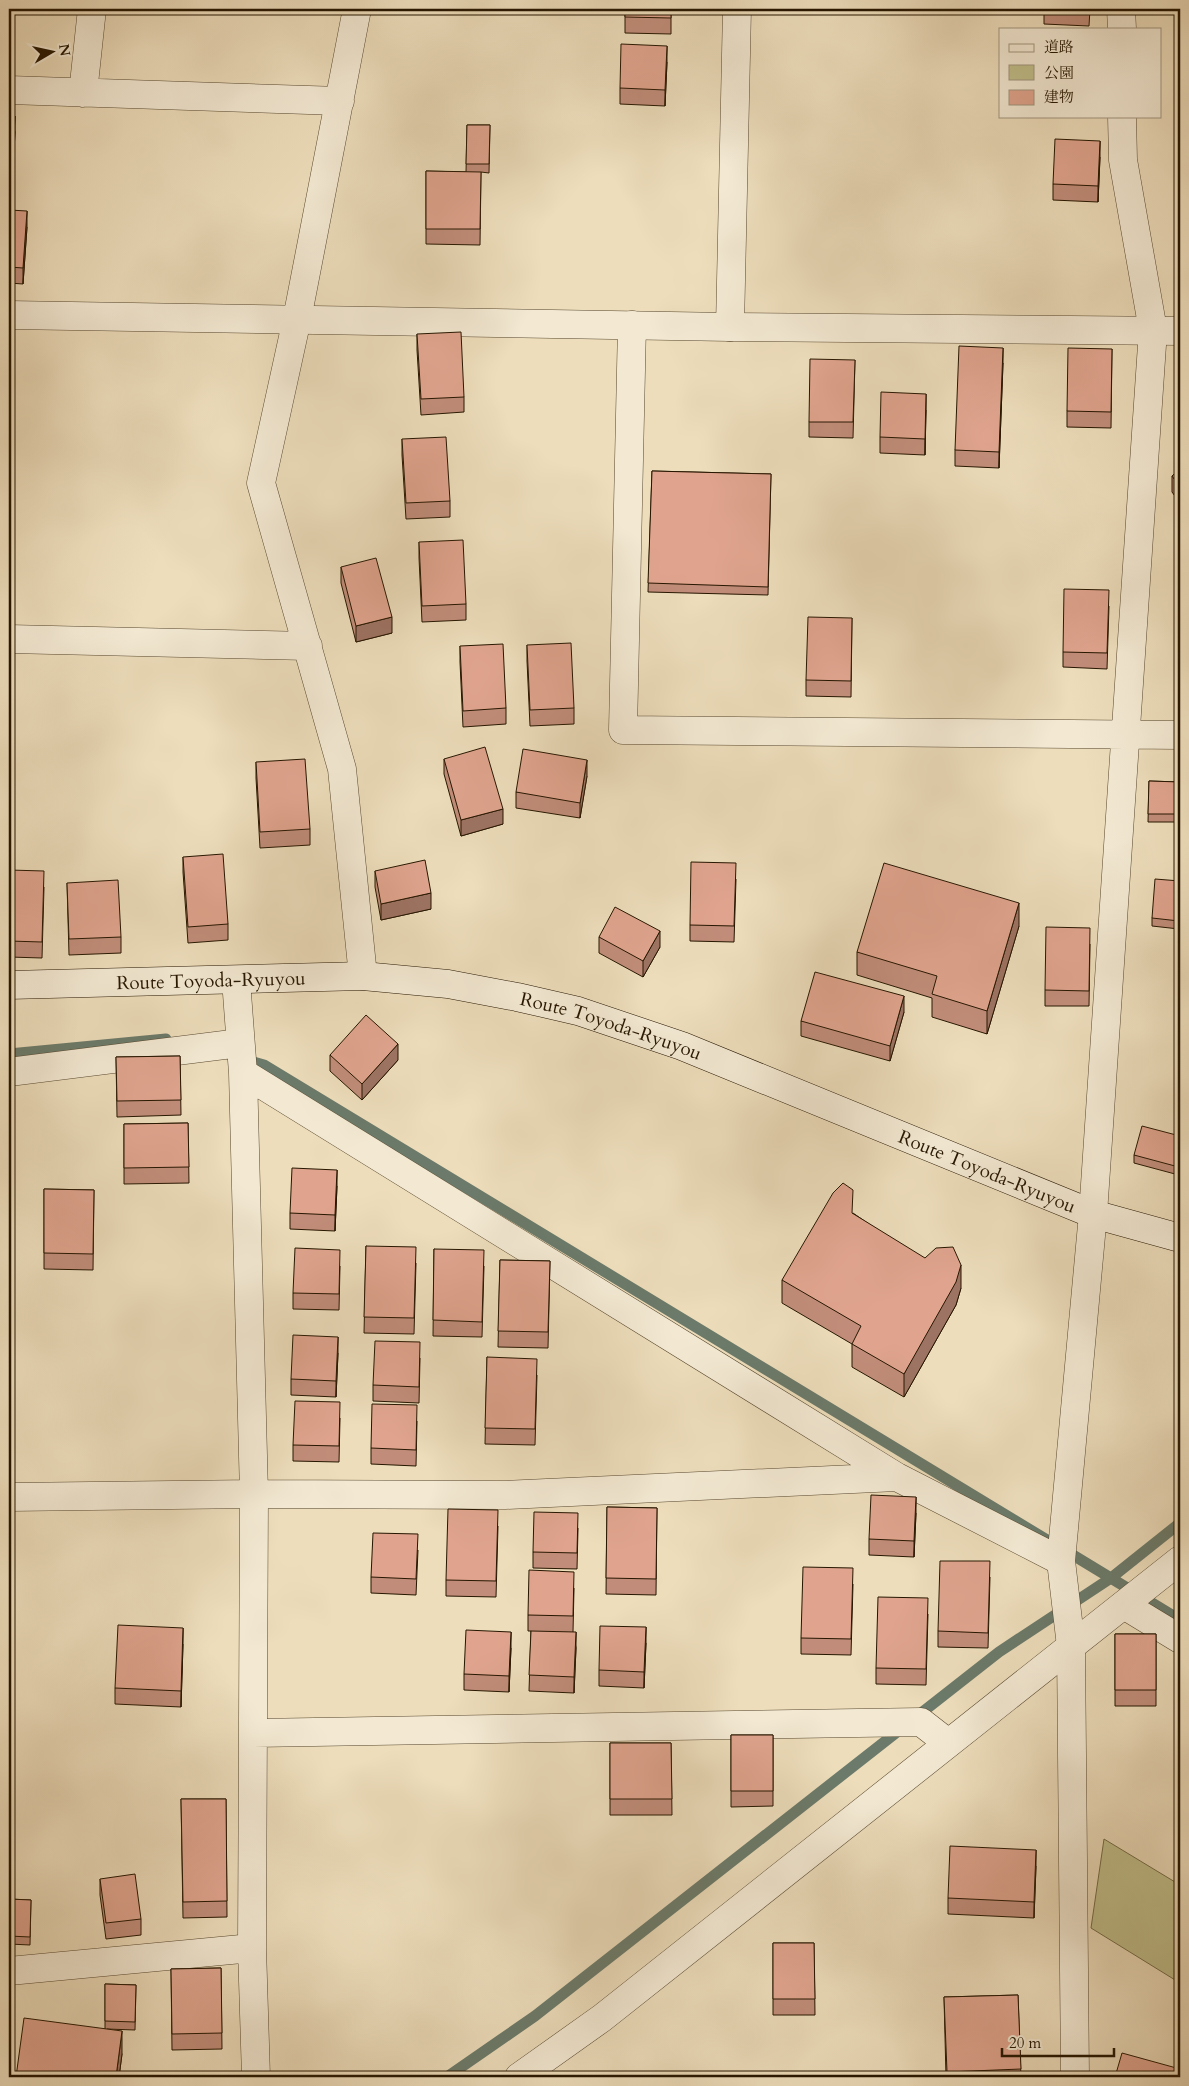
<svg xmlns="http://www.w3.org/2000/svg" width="1189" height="2086" font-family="Cardo,'Noto Serif JP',serif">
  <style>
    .green { fill: #c0bf8b; stroke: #736a46 }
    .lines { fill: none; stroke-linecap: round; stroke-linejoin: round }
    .stream { stroke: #6b7a6a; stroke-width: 11 }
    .minor-casing { stroke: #58482f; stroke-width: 29 }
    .tertiary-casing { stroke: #58482f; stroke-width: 29 }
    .secondary-casing { stroke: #261600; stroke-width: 29 }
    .minor { stroke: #f3e9d3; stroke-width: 28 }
    .tertiary { stroke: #f3e9d3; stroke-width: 28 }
    .secondary { stroke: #f3e9d3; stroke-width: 28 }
    .wall { fill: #c18d7a; stroke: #261600 }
    .shaded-wall { fill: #9d7363; stroke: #261600 }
    .building { fill: #e0a48e; stroke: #261600 }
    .labels { text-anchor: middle; stroke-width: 4; stroke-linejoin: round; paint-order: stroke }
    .street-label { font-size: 19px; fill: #261600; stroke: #f3e9d3 }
  </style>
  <rect width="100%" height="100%" fill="#edddbb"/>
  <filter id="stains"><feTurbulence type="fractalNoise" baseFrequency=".004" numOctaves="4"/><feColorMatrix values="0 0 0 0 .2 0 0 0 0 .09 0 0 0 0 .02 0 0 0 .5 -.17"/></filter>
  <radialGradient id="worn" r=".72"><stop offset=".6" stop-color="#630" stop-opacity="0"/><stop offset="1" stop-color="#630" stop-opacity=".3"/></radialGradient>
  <path class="green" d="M1104 1839 1180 1885V1983L1091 1928Z"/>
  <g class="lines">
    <path class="stream" d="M9 1054 166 1039
      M242 1059 264 1065 1047 1540
      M1063 1549 1180 1620
      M447 2077 535 2016 999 1652 1111 1578 1180 1523"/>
    <defs>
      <path id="minor" d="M357 9 297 319 261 483 342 769 363 976
        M1121 9 1122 29
        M9 90 340 101
        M83 93 92 9
        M632 325 623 730 1180 735
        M730 327 737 9
        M9 639 308 646
        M236 980 243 1073 254 1494 252 1948 256 2077
        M9 1072 240 1043
        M243 1073 897 1477
        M9 1497 254 1494 505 1495 897 1477 1061 1561
        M1124 1605 1180 1639
        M253 1733 921 1722 948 1743
        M9 1971 252 1948
        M1075 2077 1071 1646 1061 1561 1093 1214 1153 330 1123 160 1122 116"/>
      <path id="tertiary" d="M9 315 730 327 1180 331
        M519 2077 602 2018 1180 1560"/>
      <g id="secondary">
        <path id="s1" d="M9 985 363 976 448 984 517 997 578 1011 682 1046 1093 1214 1180 1238"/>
      </g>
    </defs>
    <use href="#minor" class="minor-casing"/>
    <use href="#tertiary" class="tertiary-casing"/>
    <use href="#secondary" class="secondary-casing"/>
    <use href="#minor" class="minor"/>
    <use href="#tertiary" class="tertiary"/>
    <use href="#secondary" class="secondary"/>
  </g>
  <path class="wall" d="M625 9H671V34L625 33Z
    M1044 9H1090L1089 26 1044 24Z
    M667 62 665 106 620 104V88Z
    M9 115 15 132 12 189 9 188Z
    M467 125H490L489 173 481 172 480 245 426 244V171L466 172Z
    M1100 157 1098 202 1053 200V184Z
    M9 210 27 227 23 284 9 283Z
    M417 334 464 397V412L421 415 417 350Z
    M1112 349 1111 428 1067 427V411Z
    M855 360 853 438 809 437V422Z
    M1003 363 999 468 955 466V450Z
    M926 410 925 455 880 453V437Z
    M402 439 450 501V517L406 519 402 455Z
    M1180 469V503L1172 492V476Z
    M652 471 771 474 768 595 648 592Z
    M419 542 466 604V620L422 622 419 558Z
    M341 567 392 633 356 642 341 583Z
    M1109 606 1107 669 1063 667V652Z
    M852 618 851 697 806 696V680Z
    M527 645 574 708V724L530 726 527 661Z
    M460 646 506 708V724L463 727 460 662Z
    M444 759 503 824 461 836 444 774Z
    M256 762 310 829V845L260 848 256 778Z
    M587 776 580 818 516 808V792Z
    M1149 781 1180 782V822H1148Z
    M183 857 228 924V940L188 943 183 872Z
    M9 870 44 887 42 958 9 957Z
    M375 871 431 909 381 920 375 887Z
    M736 879 734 942 690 941V925Z
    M1180 881 1179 929 1152 926V918Z
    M67 883 121 937V953L69 955Z
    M1019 926 987 1034 932 1017V998L857 975V952Z
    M599 937 660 947 643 977 599 953Z
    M1090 944 1089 1006H1045V990Z
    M904 1012 890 1061 801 1036V1021Z
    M330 1055 398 1060 362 1100 330 1071Z
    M180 1056 181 1115 117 1117 116 1057Z
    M188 1123 189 1183 124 1184V1124Z
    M1180 1136V1153L1175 1174 1134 1163V1155Z
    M337 1186 335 1231 290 1229V1213Z
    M44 1189 94 1190 93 1270 44 1269Z
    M853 1213 961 1288 956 1305 904 1397 852 1367V1344L782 1303V1280Z
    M366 1246 416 1263 414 1334 364 1333Z
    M434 1249 484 1266 482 1337 433 1336Z
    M500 1260 550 1261 548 1348 498 1347Z
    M340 1266 339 1310 293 1309V1293Z
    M338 1353 336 1397 291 1395V1379Z
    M487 1357 537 1375 535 1445 485 1444Z
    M420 1358 419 1403 373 1401V1385Z
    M340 1418 339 1462 293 1461V1445Z
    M417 1421 416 1466 371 1464V1448Z
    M607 1507 657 1508 656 1595 606 1594Z
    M916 1513 914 1557 869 1555V1539Z
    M498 1526 496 1597 446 1596V1580Z
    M578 1528 577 1569 533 1568V1552Z
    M418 1550 416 1595 371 1593V1577Z
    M990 1577 988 1648 938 1647V1631Z
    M853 1584 851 1655 801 1654V1638Z
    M574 1588 573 1632 576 1648 574 1693 529 1691 531 1631H528V1615Z
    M928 1614 926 1685 876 1684V1668Z
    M1115 1634H1156V1706H1115Z
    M646 1643 644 1688 599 1686V1670Z
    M183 1644 181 1707 115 1704V1688Z
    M511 1648 509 1692 464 1690V1674Z
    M731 1735H773V1806L731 1807Z
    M610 1743H671L672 1815H610Z
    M181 1799H226L227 1917 183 1918Z
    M1036 1866 1034 1918 948 1914V1898Z
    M100 1879 141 1919V1935L106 1939 100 1895Z
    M9 1899 31 1900 30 1945 9 1944Z
    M773 1943H814L815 2015H773Z
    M221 1968 222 2049 172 2050 171 1969Z
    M105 1984 136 1985 135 2030 107 2029 122 2054 119 2077H16L105 2029Z
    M1018 1995 1021 2077H946L944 1997Z"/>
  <path class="shaded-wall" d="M667 46V62L665 106V90Z
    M15 116V132L12 189V173Z
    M1100 141V157L1098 202V186Z
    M27 211V227L23 284V268Z
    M1003 348V363L999 468V452Z
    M926 394V410L925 455V439Z
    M392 617V633L356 642V626Z
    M587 760V776L580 818V803Z
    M503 809V824L461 836V820Z
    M431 893V909L381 920V904Z
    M1019 903V926L987 1034V1011Z
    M660 931V947L643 977V961Z
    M904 996V1012L890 1061V1046Z
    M398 1044V1060L362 1100V1084Z
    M1180 1144V1153L1175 1174V1166Z
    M337 1170V1186L335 1231V1215Z
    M961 1265V1288L956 1305 904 1397V1374Z
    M338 1337V1353L336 1397V1381Z
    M916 1497V1513L914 1557V1541Z
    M646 1627V1643L644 1688V1672Z
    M183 1628V1644L181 1707V1691Z
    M511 1632V1648L509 1692V1676Z
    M576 1632V1648L574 1693V1677Z
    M1036 1850V1866L1034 1918V1902Z
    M122 2031V2054L119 2077H116Z"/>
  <path class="building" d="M625 9H671V18L625 17Z
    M1057 9H1090L1089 10Z
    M621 44 667 46 665 90 620 88Z
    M9 115 15 116 12 173H9Z
    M467 125H490L489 164H466Z
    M1055 139 1100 141 1098 186 1053 184Z
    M426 171 481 172 480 229H426Z
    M9 210 27 211 23 268 9 267Z
    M461 332 464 397 421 399 417 334Z
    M959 346 1003 348 999 452 955 450Z
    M1068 348 1112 349 1111 412 1067 411Z
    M810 359 855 360 853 422H809Z
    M881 392 926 394 925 439 880 437Z
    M446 437 450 501 406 503 402 439Z
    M1180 469V487L1172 476Z
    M652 471 771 474 768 587 648 583Z
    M463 540 466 604 422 606 419 542Z
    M376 558 392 617 356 626 341 567Z
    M1064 589 1109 590 1107 653 1063 652Z
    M808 617 852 618 851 681 806 680Z
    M571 643 574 708 530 710 527 645Z
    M503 644 506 708 463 711 460 646Z
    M485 747 503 809 461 820 444 759Z
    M523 749 587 760 580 803 516 792Z
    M305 759 310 829 260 832 256 762Z
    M1149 781 1180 782V814H1148Z
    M223 854 228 924 188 927 183 857Z
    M425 860 431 893 381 904 375 871Z
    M691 862 736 863 734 926 690 925Z
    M884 863 1019 903 987 1011 932 994 937 976 857 952Z
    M9 870 44 871 42 942 9 941Z
    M1155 879 1180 881 1179 921 1152 918Z
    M118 880 121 937 69 939 67 883Z
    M615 907 660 931 643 961 599 937Z
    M1046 927 1090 928 1089 991 1045 990Z
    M815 972 904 996 890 1046 801 1021Z
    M366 1015 398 1044 362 1084 330 1055Z
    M180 1056 181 1100 117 1101 116 1057Z
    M188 1123 189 1167 124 1168V1124Z
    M1142 1126 1180 1136V1144L1175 1166 1134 1155Z
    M292 1168 337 1170 335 1215 290 1213Z
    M843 1183 853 1190 852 1213 925 1258 936 1248 953 1247 961 1265 956 1282 904 1374 852 1344 861 1326 782 1280 833 1193Z
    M44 1189 94 1190 93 1254 44 1253Z
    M366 1246 416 1247 414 1318 364 1317Z
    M295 1248 340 1250 339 1294 293 1293Z
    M434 1249 484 1250 482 1322 433 1320Z
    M500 1260 550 1261 548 1332 498 1331Z
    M293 1335 338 1337 336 1381 291 1379Z
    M375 1341 420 1342 419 1387 373 1385Z
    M487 1357 537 1359 535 1429 485 1428Z
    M295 1401 340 1402 339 1446 293 1445Z
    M372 1404 417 1405 416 1450 371 1448Z
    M871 1495 916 1497 914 1541 869 1539Z
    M607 1507 657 1508 656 1579 606 1578Z
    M448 1509 498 1510 496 1581 446 1580Z
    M534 1512 578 1513 577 1553 533 1552Z
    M373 1533 418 1534 416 1579 371 1577Z
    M940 1561H990L988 1633 938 1631Z
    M803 1567 853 1568 851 1639 801 1638Z
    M529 1570 574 1572 573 1616 528 1615Z
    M878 1597 928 1598 926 1669 876 1668Z
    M118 1625 183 1628 181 1691 115 1688Z
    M600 1626 646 1627 644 1672 599 1670Z
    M466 1630 511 1632 509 1676 464 1674Z
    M531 1631 576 1632 574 1677 529 1675Z
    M1115 1634H1156V1690H1115Z
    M731 1735H773V1791H731Z
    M610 1743H671L672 1799H610Z
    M181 1799H226L227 1901 183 1902Z
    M950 1846 1036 1850 1034 1902 948 1898Z
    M135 1874 141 1919 106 1923 100 1879Z
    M9 1899 31 1900 30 1937 9 1936Z
    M773 1943H814L815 1999H773Z
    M221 1968 222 2033 172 2034 171 1969Z
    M105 1984 136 1985 135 2022 105 2021Z
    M1018 1995 1021 2069 947 2072 944 1997Z
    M24 2018 122 2031 116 2077H16Z
    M1122 2053 1180 2069V2077H1115Z"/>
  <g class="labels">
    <g class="street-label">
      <text dy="7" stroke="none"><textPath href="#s1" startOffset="202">Route Toyoda-Ryuyou</textPath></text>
      <text dy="7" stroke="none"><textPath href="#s1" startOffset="608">Route Toyoda-Ryuyou</textPath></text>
      <text dy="7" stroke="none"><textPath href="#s1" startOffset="1012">Route Toyoda-Ryuyou</textPath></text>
    </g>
  </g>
  <rect width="1189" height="2086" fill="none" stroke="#edddbb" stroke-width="30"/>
  <rect x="10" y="10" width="1169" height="2066" fill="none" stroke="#261600" stroke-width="2.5"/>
  <rect x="15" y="15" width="1159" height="2056" fill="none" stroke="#261600"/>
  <rect x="999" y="28" width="162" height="90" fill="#f3e9d3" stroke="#a1957f"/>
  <rect x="1009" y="44" width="25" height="8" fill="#f3e9d3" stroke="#a1957f"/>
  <text x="1044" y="52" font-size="15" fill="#261600">道路</text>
  <rect x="1009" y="65" width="25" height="15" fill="#c0bf8b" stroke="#a1957f"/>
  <text x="1044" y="78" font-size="15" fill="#261600">公園</text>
  <rect x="1009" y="90" width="25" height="15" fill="#e0a48e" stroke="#a1957f"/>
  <text x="1044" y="102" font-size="15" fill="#261600">建物</text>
  <g transform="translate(52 52) rotate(81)" stroke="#f3e9d3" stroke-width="4" paint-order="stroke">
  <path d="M0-4L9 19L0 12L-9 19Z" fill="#261600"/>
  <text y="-8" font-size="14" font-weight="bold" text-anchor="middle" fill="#261600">N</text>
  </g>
  <path d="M1002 2048v8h112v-8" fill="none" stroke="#261600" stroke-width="2.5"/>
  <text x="1009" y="2048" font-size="15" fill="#261600" stroke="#f3e9d3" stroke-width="4" paint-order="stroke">20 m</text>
  <rect width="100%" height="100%" filter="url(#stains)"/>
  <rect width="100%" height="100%" fill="url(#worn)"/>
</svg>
